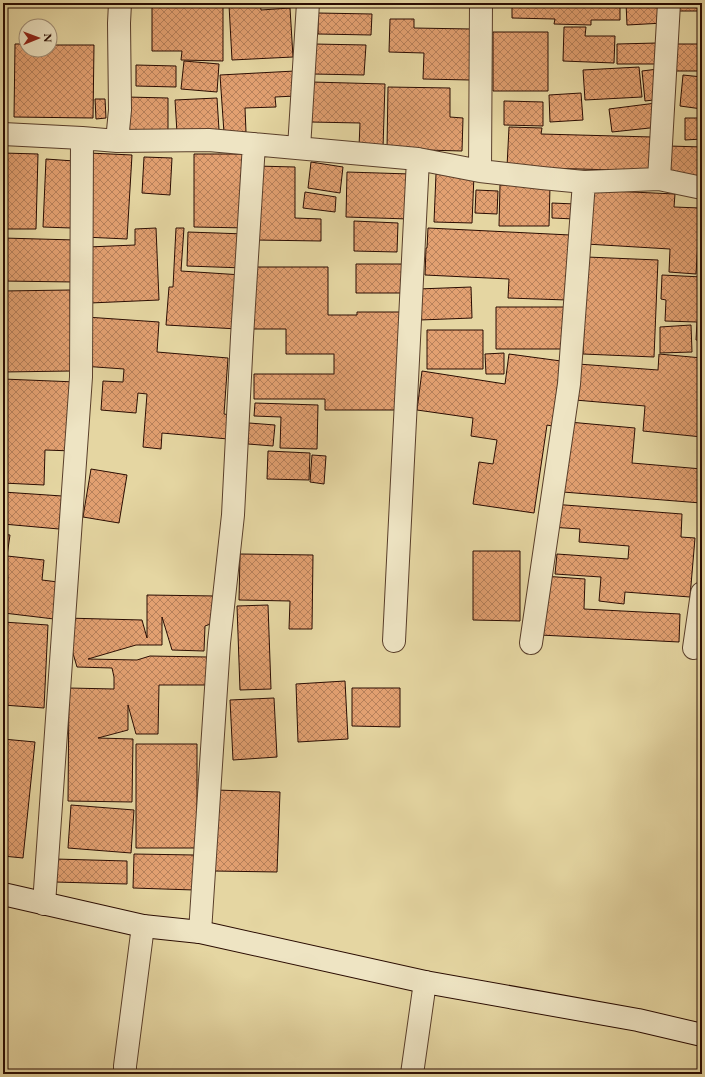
<svg xmlns="http://www.w3.org/2000/svg" width="705" height="1077" font-family="'EB Garamond',serif">
  <style>
    .building { fill: url(#building-cross-hatch); stroke: #2a0c02 }
    .lines { fill: none; stroke-linecap: round; stroke-linejoin: round }
    .street-casing { stroke: #593e2a; stroke-width: 24 }
    .secondary-casing { stroke: #2a0c02; stroke-width: 24 }
    .street { stroke: #eee4c3; stroke-width: 22 }
    .secondary { stroke: #eee4c3; stroke-width: 22 }
  </style>
  <defs>
    <pattern id="building-cross-hatch" width="8" height="8" patternUnits="userSpaceOnUse"><rect width="8" height="8" fill="#e2a071"/><path d="M0 0l8 8M0 8l8-8" fill="none" stroke="#b7815b"/></pattern>
  </defs>
  <rect width="100%" height="100%" fill="#e5d6a2"/>
  <filter id="stains"><feTurbulence type="fractalNoise" baseFrequency=".005" numOctaves="4"/><feColorMatrix values="0 0 0 0 .2 0 0 0 0 .09 0 0 0 0 .02 0 0 0 .5 -.17"/></filter>
  <radialGradient id="worn" r=".72"><stop offset=".6" stop-color="#630" stop-opacity="0"/><stop offset="1" stop-color="#630" stop-opacity=".3"/></radialGradient>
  <path class="building" d="M152 3H223V61L181 60 182 51H152Z
    M260 3 261 10 290 8 293 57 232 60 229 5Z
    M512 3H620V20H591V25L554 24 555 19 512 18Z
    M626 3H663L664 23 627 25Z
    M677 3H702V11H677Z
    M318 13 372 14 371 35 318 34Z
    M390 19H414V28L471 29 470 80 423 79 424 53 389 52Z
    M564 27H586L585 36H615L614 63 563 61Z
    M493 32H548V91H493Z
    M657 43V64H617V44Z
    M15 44H26V50H50V45H94L93 118 14 117Z
    M314 44 366 45 364 75 313 74Z
    M674 44H702V71H674Z
    M184 61 219 64 217 92 181 89Z
    M136 65 176 66V87L136 86Z
    M639 67 642 97 585 100 583 70Z
    M658 69 662 99 645 101 642 71Z
    M295 71 296 96 275 97 276 107 245 108 246 132 224 133 220 75Z
    M683 75 702 77V109L680 106Z
    M312 82 385 84 383 148 359 147 360 123 311 122Z
    M388 87 450 88V117L463 118 462 151 387 149Z
    M581 93 583 120 550 122 549 95Z
    M127 97 168 98V133L126 132Z
    M217 98 219 130 177 133 175 100Z
    M95 99H105L106 118 96 119Z
    M504 101 543 102V126L504 125Z
    M656 103 659 127 612 132 609 109Z
    M685 118H702V139L685 140Z
    M509 127 542 128 541 134 652 137 651 171 507 167Z
    M669 146 702 147V180H669Z
    M3 153 38 154 36 229H3Z
    M89 153 132 155 127 239 84 237Z
    M194 154H248V228L194 227Z
    M144 157 172 158 170 195 142 193Z
    M46 159 74 161 71 228 43 227Z
    M311 162 343 167 340 193 308 188Z
    M256 166 295 167V218L321 219V241L255 240Z
    M347 172 410 174 409 219 346 217Z
    M436 174 474 175 472 223 434 222Z
    M500 185 550 186 549 226H499Z
    M476 190 498 191 497 214 475 213Z
    M589 190 675 194 674 207 700 208 696 274 669 272 670 249 586 244Z
    M305 192 336 197 335 212 303 208Z
    M552 203 575 204V219L552 218Z
    M354 221 398 223 397 252 354 251Z
    M156 228 159 300 90 303 88 247 135 245V229Z
    M176 228H184L181 271 242 275 238 329 166 325 169 287H173Z
    M428 228 570 235 567 300 508 298 509 279 425 275 426 248H427Z
    M188 232 245 234 244 268 187 266Z
    M3 238 75 240 74 282 3 281Z
    M587 257 658 260 654 357 583 354Z
    M356 264H406L405 293H356Z
    M253 267H328V315H357V312H402V410H325V399H254V374H334V354H286V329H253Z
    M662 275 702 277V341L696 340 697 322 665 321 666 300 661 299Z
    M471 287 472 318 420 320 418 289Z
    M70 290 71 371 3 372V291Z
    M496 307H565V349H496Z
    M86 317 159 322 157 352 228 358 224 414 230 415 228 439 162 433 161 449 143 447 147 394 138 393 136 413 101 410 103 381 123 382 124 369 82 366Z
    M691 325 692 352 660 353V327Z
    M427 330H483V369H427Z
    M504 353V374H486L485 354Z
    M509 354 561 361 552 426 547 425 534 513 473 504 479 462 493 464 497 440 471 436 473 418 417 410 422 371 505 384Z
    M659 354 702 358V437L643 431 645 406 575 400 578 364 658 370Z
    M3 379 76 382 73 451 45 450 44 485 3 483Z
    M255 403 318 405 317 449 280 448 281 417 254 416Z
    M569 422 635 428 632 463 702 469 701 503 563 492Z
    M249 423 275 425 273 446 248 444Z
    M268 451 310 453 309 480 267 479Z
    M312 455 326 456 324 484 310 482Z
    M91 469 127 475 119 523 83 517Z
    M3 492 62 496 59 529 3 524Z
    M552 504 682 514 681 537 695 538 690 597 625 592 624 604 599 601 601 577 555 574 557 554 628 559 629 546 579 542 580 529 550 527Z
    M3 534 10 535 7 556 44 560 42 580 58 582 54 619 4 613 8 577 3 576Z
    M473 551H520V621L473 620Z
    M240 554 313 555 312 629H289L290 601 239 600Z
    M543 576 585 579 584 609 680 614 679 642 540 635Z
    M147 595 216 596V622L205 626 204 651 172 650 162 617V645H136L88 659 137 660 150 656 207 657 206 685H159L158 734H136L128 705V730L98 738 133 739 132 802 68 801 69 688 114 689V677L112 668 77 667 65 626V618L142 620 147 638Z
    M268 605 271 689 240 690 237 606Z
    M3 622 48 625 44 708 3 705Z
    M345 681 348 739 298 742 296 684Z
    M352 688H400V727L352 726Z
    M274 698 277 757 233 760 230 700Z
    M3 739 35 742 23 858 3 856Z
    M136 744H197V848H136Z
    M215 790 280 792 277 872 214 871Z
    M71 805 134 810 131 853 68 848Z
    M134 854 194 855V890L133 888Z
    M55 859 127 861V884L55 882Z"/>
  <g class="lines">
    <defs>
      <path id="street" d="M3 134 82 138 117 141 209 140 418 159 480 171 542 178 584 182 659 179 702 188
        M117 141 120 110 119 23 120 3
        M299 148 308 3
        M480 171 481 3
        M659 179 669 3
        M394 641 418 159
        M531 643 569 384 584 182
        M694 648 702 593
        M44 904 81 377 82 138
        M200 932 219 643 233 515 242 337 254 144
        M125 1074V1066L143 926
        M412 1074 425 982"/>
      <path id="secondary" d="M3 894 143 926 200 932 425 982 638 1020 702 1035"/>
    </defs>
    <use href="#street" class="street-casing"/>
    <use href="#secondary" class="secondary-casing"/>
    <use href="#street" class="street"/>
    <use href="#secondary" class="secondary"/>
  </g>
  <rect width="705" height="1077" fill="none" stroke="#e5d6a2" stroke-width="16"/>
  <rect x="4" y="4" width="697" height="1069" fill="none" stroke="#2a0c02" stroke-width="2"/>
  <rect x="8" y="8" width="689" height="1061" fill="none" stroke="#2a0c02"/>
  <g transform="translate(38 38) rotate(89)"><circle r="19" fill="#eee4c3" stroke="#a08e76"/>
  <path d="M0-3L7 15L0 10L-7 15Z" fill="#8f2418"/>
  <text y="-6" font-size="11" font-weight="bold" text-anchor="middle" fill="#2a0c02">N</text>
  </g>
  <rect width="100%" height="100%" filter="url(#stains)"/>
  <rect width="100%" height="100%" fill="url(#worn)"/>
</svg>
